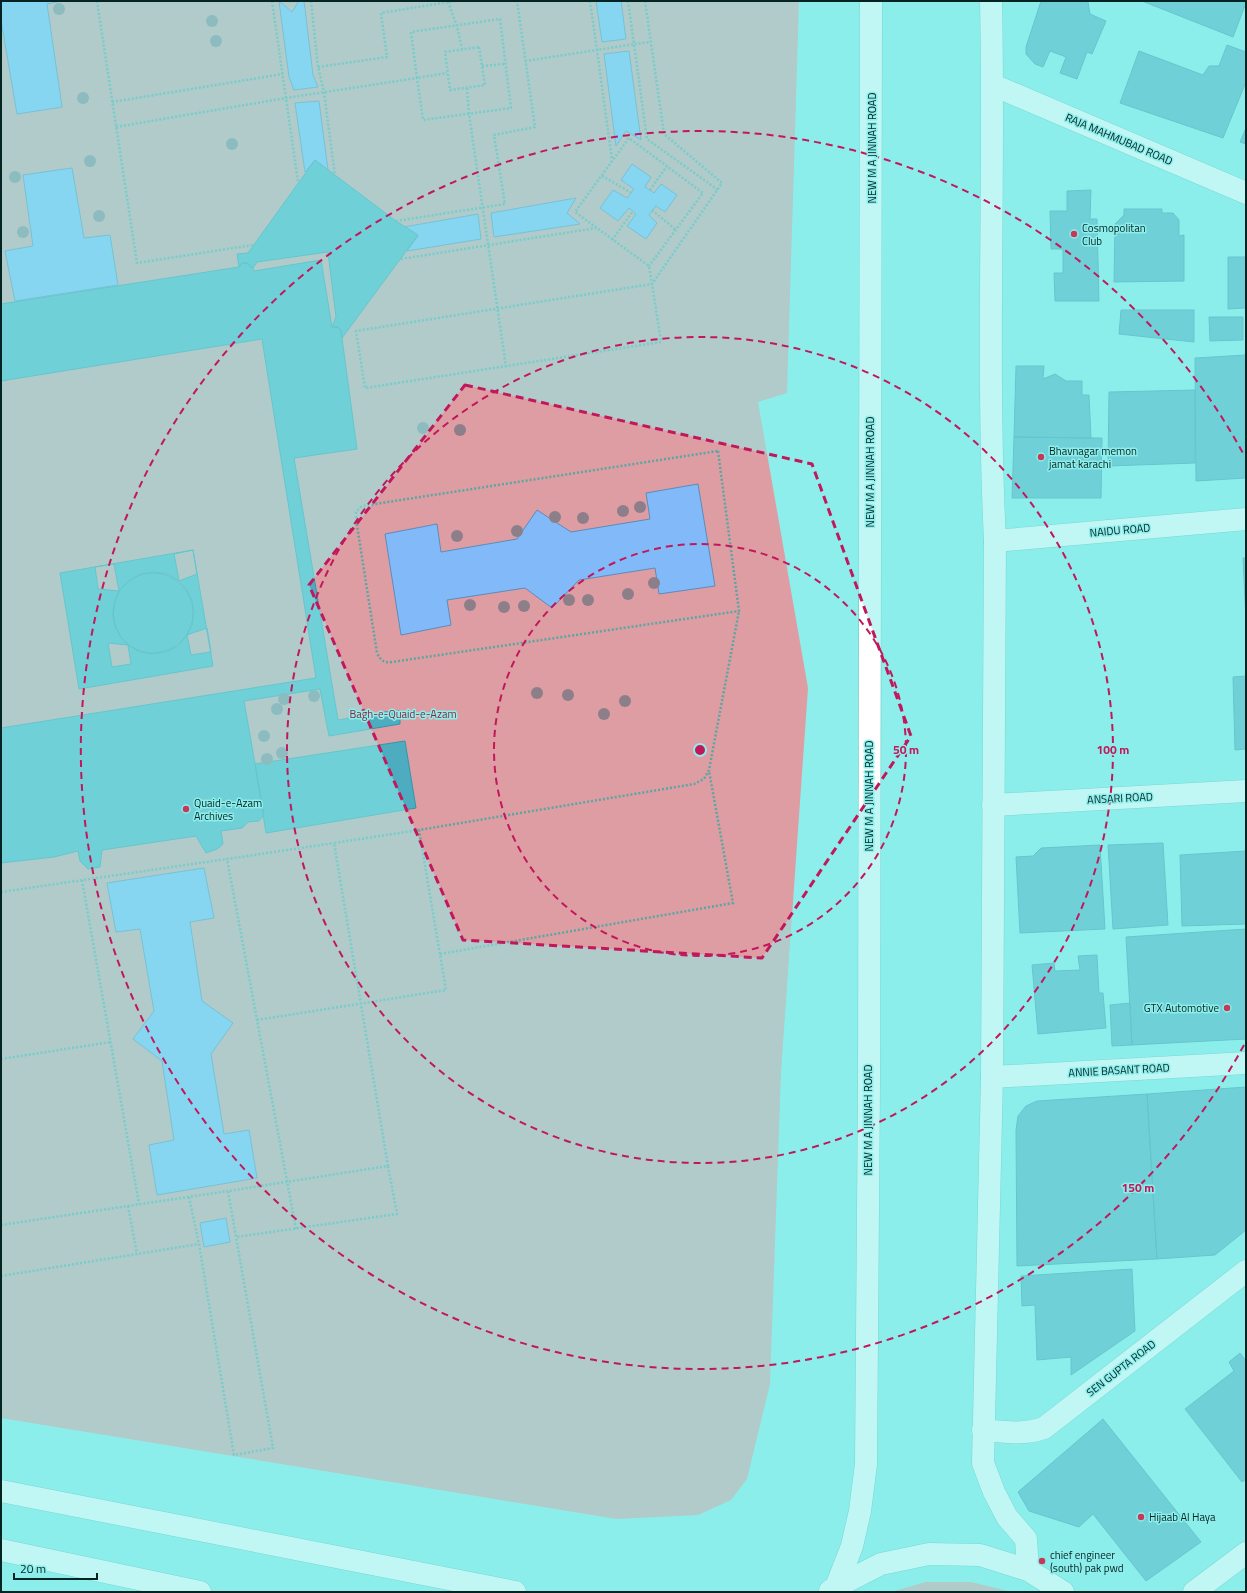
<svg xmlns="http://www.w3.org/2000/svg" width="1247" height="1593" font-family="'Titillium Web',sans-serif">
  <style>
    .green { fill: #dd9da3 }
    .water { fill: #81b9f9; stroke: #5c8cb9 }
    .building { fill: #4dacbf; stroke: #3496a8; fill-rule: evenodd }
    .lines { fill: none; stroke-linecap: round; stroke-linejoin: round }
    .street-casing { stroke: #59bcb9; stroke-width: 23 }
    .secondary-casing { stroke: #59bcb9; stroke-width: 23 }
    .primary-casing { stroke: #59bcb9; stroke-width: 23 }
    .path { stroke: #5ba5a3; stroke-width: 2.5; stroke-dasharray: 2 2; stroke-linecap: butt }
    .street { stroke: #fff; stroke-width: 22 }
    .secondary { stroke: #fff; stroke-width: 22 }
    .primary { stroke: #fff; stroke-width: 22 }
    .tree { fill: #8d7f8a }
    .marked { fill: none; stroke: #c2185b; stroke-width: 3; stroke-dasharray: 8 5; stroke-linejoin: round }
    .ring { fill: none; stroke: #c2185b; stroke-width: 2; stroke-dasharray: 7 5 }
    .poi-dot { fill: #c73757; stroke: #8deeeb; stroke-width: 1.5 }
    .labels { text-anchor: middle; stroke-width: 3; stroke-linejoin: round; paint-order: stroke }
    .street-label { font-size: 11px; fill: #042423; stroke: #8deeeb }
    .poi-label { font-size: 11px; fill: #042423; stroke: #8deeeb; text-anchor: start }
    .park-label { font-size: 11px; fill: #8d243b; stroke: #8deeeb }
    .centre { fill: #c2185b; stroke: #8deeeb; stroke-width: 2 }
    .ring-label { font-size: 12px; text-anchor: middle; font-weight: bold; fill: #c2185b; stroke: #8deeeb; stroke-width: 3; stroke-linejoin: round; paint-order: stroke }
  </style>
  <rect width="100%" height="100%" fill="#8deeeb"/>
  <path class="green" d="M1 1H799L787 393 758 402 808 688 781 1072 770 1384 747 1479 731 1500 698 1515 617 1519 1 1418Z
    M926 1582H971L1012 1592H891Z"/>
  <path class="water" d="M1 1H62L47 4 62 107 17 114 1 20Z
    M279 1 292 12 299 1H304L313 75 318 87 294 90 289 77Z
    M596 1H621L626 39 602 42Z
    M629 51 641 140 626 131 616 146 604 54Z
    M319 101 328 170 315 160 305 172 295 103Z
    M632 164 651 177 645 187 654 193 661 184 677 195 665 212 656 206 649 215 657 223 646 239 627 226 636 214 629 208 618 221 600 208 613 190 627 198 634 189 621 180Z
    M72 168 84 238 110 235 118 285 15 301 5 251 33 246 23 175Z
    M576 198 567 213 580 224 494 237 491 213Z
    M478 214 481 239 407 251 418 236 404 227Z
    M698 484 715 586 659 594 655 568 579 580 552 608 525 588 447 600 451 625 401 635 385 534 437 524 441 552 517 539 537 510 571 532 650 519 646 493Z
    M204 868 214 918 190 922 202 1001 233 1023 211 1054 224 1134 249 1130 257 1178 157 1195 149 1145 174 1140 162 1061 133 1039 154 1011 140 929 116 932 107 883Z
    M226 1218 230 1242 204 1247 200 1223Z"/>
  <path class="building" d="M1041 1H1086L1088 2 1090 14 1106 21 1092 54 1087 52 1077 79 1060 73 1066 57 1050 51 1043 67 1035 64 1026 54V47Z
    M1142 1H1246V3L1233 37Z
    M1227 45 1246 52V82L1223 138 1120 103 1139 51 1203 75 1209 66H1219Z
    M1246 128V144L1240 142Z
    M315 160 396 221 418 235 342 338 341 331 338 327H332L336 317 328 252 257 262 253 268 247 263H242L239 267 237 254 248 253Z
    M1091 190 1090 219H1097L1099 301H1055L1054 273H1063V249H1051L1050 211H1067V191Z
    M1124 209H1162V213H1173L1179 220V236L1184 235V281L1114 282 1115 224 1124 215Z
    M1228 257H1246V308L1228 309Z
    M321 260 332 327H338L341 331 357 449 294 458 338 720 385 712 400 711V724L329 736 320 689 244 701 264 815 259 821 248 822 242 828 221 831 223 844 217 849 206 853 196 836 102 850 100 867 88 869 80 861 78 851 54 857 1 863V304L239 267 242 263H247L253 268 254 271Z
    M1121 310H1194V342L1119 334Z
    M1209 317H1243V340L1210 341Z
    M262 339 316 678 1 728V381Z
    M1246 355V478L1196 481 1195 358Z
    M1016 366H1044L1043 379 1055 374 1066 381H1082V395H1089L1091 438 1014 437Z
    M1195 390V463L1108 466 1109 392Z
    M1014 437 1102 438 1101 498H1012Z
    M193 550 213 666 79 689 60 573ZM154 572 167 574 179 581 187 590 192 601 194 613 192 625 187 635 178 646 166 652 153 654 140 652 128 645 120 636 115 625 113 613 115 602 119 591 129 581 141 574Z
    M193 550 197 574 179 581 174 554Z
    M1243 558H1246V620Z
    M114 564 119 591 98 589 95 567Z
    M113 613a40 40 0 1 1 80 0a40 40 0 1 1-80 0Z
    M207 628 211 652 191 655 187 635Z
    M108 643 128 645 131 664 112 667Z
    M1246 676V749L1235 750 1233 677Z
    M405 741 416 808 266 833 255 764Z
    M1163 843 1168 925 1113 929 1108 845Z
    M1100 845 1105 929 1020 933 1016 857 1033 856 1041 848Z
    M1246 851V924L1182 926 1180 855Z
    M1246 929V1039L1132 1045 1126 937Z
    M1097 955 1099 993H1103L1106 1028 1038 1034 1032 965 1054 963 1055 971 1080 970 1078 956Z
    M1130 1003 1132 1045 1112 1046 1110 1005Z
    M1246 1087V1230L1215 1255 1157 1259 1147 1094Z
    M1147 1094 1157 1259 1017 1266 1016 1130 1018 1116 1026 1106 1037 1101Z
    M1132 1269 1135 1331 1071 1375V1357L1037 1360 1035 1305 1022 1306 1021 1276Z
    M1240 1353 1246 1361V1479L1242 1482 1185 1409 1234 1371 1229 1362Z
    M1103 1419 1201 1542 1146 1581 1093 1514 1079 1527 1029 1511 1018 1492Z"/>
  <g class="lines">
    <defs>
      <path id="street" d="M993 85 1246 193
        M995 541 1246 519
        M993 805 1246 791
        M992 1077 1246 1063
        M983 1430C1004 1432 1024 1435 1044 1428L1246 1271"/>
      <path id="secondary" d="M1194 1592 1246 1553"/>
      <path id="primary" d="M991 1C995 181 986 361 995 541L992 1077 983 1463 994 1492 1007 1517 1026 1539 1028 1570
        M1 1491 515 1592
        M1 1550 200 1592
        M836 1587 852 1546 860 1511 866 1464 869 1085 871 1
        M830 1591 836 1587 881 1564 929 1554 980 1555 1028 1570 1063 1592"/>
    </defs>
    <use href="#street" class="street-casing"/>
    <use href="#secondary" class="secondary-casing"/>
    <use href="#primary" class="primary-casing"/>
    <path class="path" d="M97 1 137 263 253 245
      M272 1 298 182
      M289 1 291 2 292 1
      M311 1 318 67 324 92 335 176
      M456 1 448 2 457 26 462 49
      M590 1 597 50 634 44 647 139 718 190
      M628 1 634 44 650 42
      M645 1 664 134 722 183 652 284 661 342 365 388 356 331 652 284 649 266 575 212 629 138 703 193 649 266
      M479 47 485 85 450 90 445 52Z
      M525 61 597 50 612 160
      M482 66 505 64
      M318 67 387 57 381 13 448 2V1
      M467 88 469 114 506 367
      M112 102 283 74
      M116 127 286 98 417 78 423 120 511 108 500 19 411 32 417 78 447 73
      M602 176 632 193
      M650 190 667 166
      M652 210 676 230
      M396 221 505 204 494 135 535 127 517 1
      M612 240 633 211
      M401 259 596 228
      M718 451 739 611 392 662C384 663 381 661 377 653L356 519V512L362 506Z
      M82 880 139 1204
      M1 892 227 859
      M440 954 733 903 709 771
      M257 1020 446 990 419 830
      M1 1059 111 1042
      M388 1166 397 1214 236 1237 228 1191 388 1166 334 843 419 830 694 784 704 779 709 770 739 611
      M189 1197 199 1244 234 1455 273 1448 236 1237
      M128 1206 137 1254
      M1 1225 228 1191
      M296 1229 227 859 334 843
      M1 1276 199 1244"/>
    <use href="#street" class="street"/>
    <use href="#secondary" class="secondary"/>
    <use href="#primary" class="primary"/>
  </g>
  <g class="tree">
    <circle cx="59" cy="9" r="6"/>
    <circle cx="212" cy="21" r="6"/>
    <circle cx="216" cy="41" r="6"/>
    <circle cx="83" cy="98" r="6"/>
    <circle cx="232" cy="144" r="6"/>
    <circle cx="90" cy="161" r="6"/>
    <circle cx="15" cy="177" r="6"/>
    <circle cx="99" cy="216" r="6"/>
    <circle cx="23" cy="232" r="6"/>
    <circle cx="423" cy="428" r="6"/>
    <circle cx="460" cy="430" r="6"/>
    <circle cx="640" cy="507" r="6"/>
    <circle cx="623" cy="511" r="6"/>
    <circle cx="555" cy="517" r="6"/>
    <circle cx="583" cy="518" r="6"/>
    <circle cx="517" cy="531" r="6"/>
    <circle cx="457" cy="536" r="6"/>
    <circle cx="654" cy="583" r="6"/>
    <circle cx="628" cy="594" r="6"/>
    <circle cx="569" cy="600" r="6"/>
    <circle cx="588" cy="600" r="6"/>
    <circle cx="470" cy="605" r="6"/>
    <circle cx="524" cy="606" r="6"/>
    <circle cx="504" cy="607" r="6"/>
    <circle cx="537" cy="693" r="6"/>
    <circle cx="568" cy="695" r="6"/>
    <circle cx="314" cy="696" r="6"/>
    <circle cx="284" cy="699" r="6"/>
    <circle cx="625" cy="701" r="6"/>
    <circle cx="277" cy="709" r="6"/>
    <circle cx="604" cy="714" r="6"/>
    <circle cx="264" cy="736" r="6"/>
    <circle cx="282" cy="753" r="6"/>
    <circle cx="267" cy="759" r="6"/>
  </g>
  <path d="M0 0H1247V1593H0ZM465 385 812 464 911 736 762 958 463 940 309 585Z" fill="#8deeeb" fill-opacity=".55" fill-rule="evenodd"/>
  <path class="marked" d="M465 385 812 464 911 736 762 958 463 940 309 585Z"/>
  <g class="ring">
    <circle cx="700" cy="750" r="206"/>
    <circle cx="700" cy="750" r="413"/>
    <path d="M1244 1045A619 619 0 1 1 1244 455"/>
  </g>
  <g class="poi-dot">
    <circle cx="1074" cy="234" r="4"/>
    <circle cx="1041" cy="457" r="4"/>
    <circle cx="186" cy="809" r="4"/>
    <circle cx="1227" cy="1008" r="4"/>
    <circle cx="1141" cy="1517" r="4"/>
    <circle cx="1042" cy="1561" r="4"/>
  </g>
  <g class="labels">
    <g class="street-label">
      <text transform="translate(1119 139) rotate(23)" y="4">RAJA MAHMUBAD ROAD</text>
      <text transform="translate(872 148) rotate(-90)" y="4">NEW M A JINNAH ROAD</text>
      <text transform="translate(870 472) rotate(-90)" y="4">NEW M A JINNAH ROAD</text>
      <text transform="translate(1120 530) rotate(-5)" y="4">NAIDU ROAD</text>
      <text transform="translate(869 796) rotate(-90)" y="4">NEW M A JINNAH ROAD</text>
      <text transform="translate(1120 798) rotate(-3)" y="4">ANSARI ROAD</text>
      <text transform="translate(1119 1070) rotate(-3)" y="4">ANNIE BASANT ROAD</text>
      <text transform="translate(868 1120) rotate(-90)" y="4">NEW M A JINNAH ROAD</text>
      <text transform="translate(1121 1368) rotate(-38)" y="4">SEN GUPTA ROAD</text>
    </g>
    <g class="poi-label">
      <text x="1082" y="232">Cosmopolitan<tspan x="1082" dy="13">Club</tspan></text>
      <text x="1049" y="455">Bhavnagar memon<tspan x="1049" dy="13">jamat karachi</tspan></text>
      <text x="194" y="807">Quaid-e-Azam<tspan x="194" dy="13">Archives</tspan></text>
      <text x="1219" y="1012" text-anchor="end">GTX Automotive</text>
      <text x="1149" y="1521">Hijaab Al Haya</text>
      <text x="1050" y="1559">chief engineer<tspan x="1050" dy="13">(south) pak pwd</tspan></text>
    </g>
    <g class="park-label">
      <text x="403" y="718">Bagh-e-Quaid-e-Azam</text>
    </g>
  </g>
  <circle cx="700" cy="750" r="6" class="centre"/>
  <g class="ring-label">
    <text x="906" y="754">50 m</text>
    <text x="1113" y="754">100 m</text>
    <text x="1138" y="1192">150 m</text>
  </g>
  <rect width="1247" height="1593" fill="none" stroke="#042423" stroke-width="4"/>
  <path d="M14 1573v6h83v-6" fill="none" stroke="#042423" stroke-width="2"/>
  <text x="20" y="1573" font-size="12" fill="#042423" stroke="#8deeeb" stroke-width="3" paint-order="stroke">20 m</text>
</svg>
